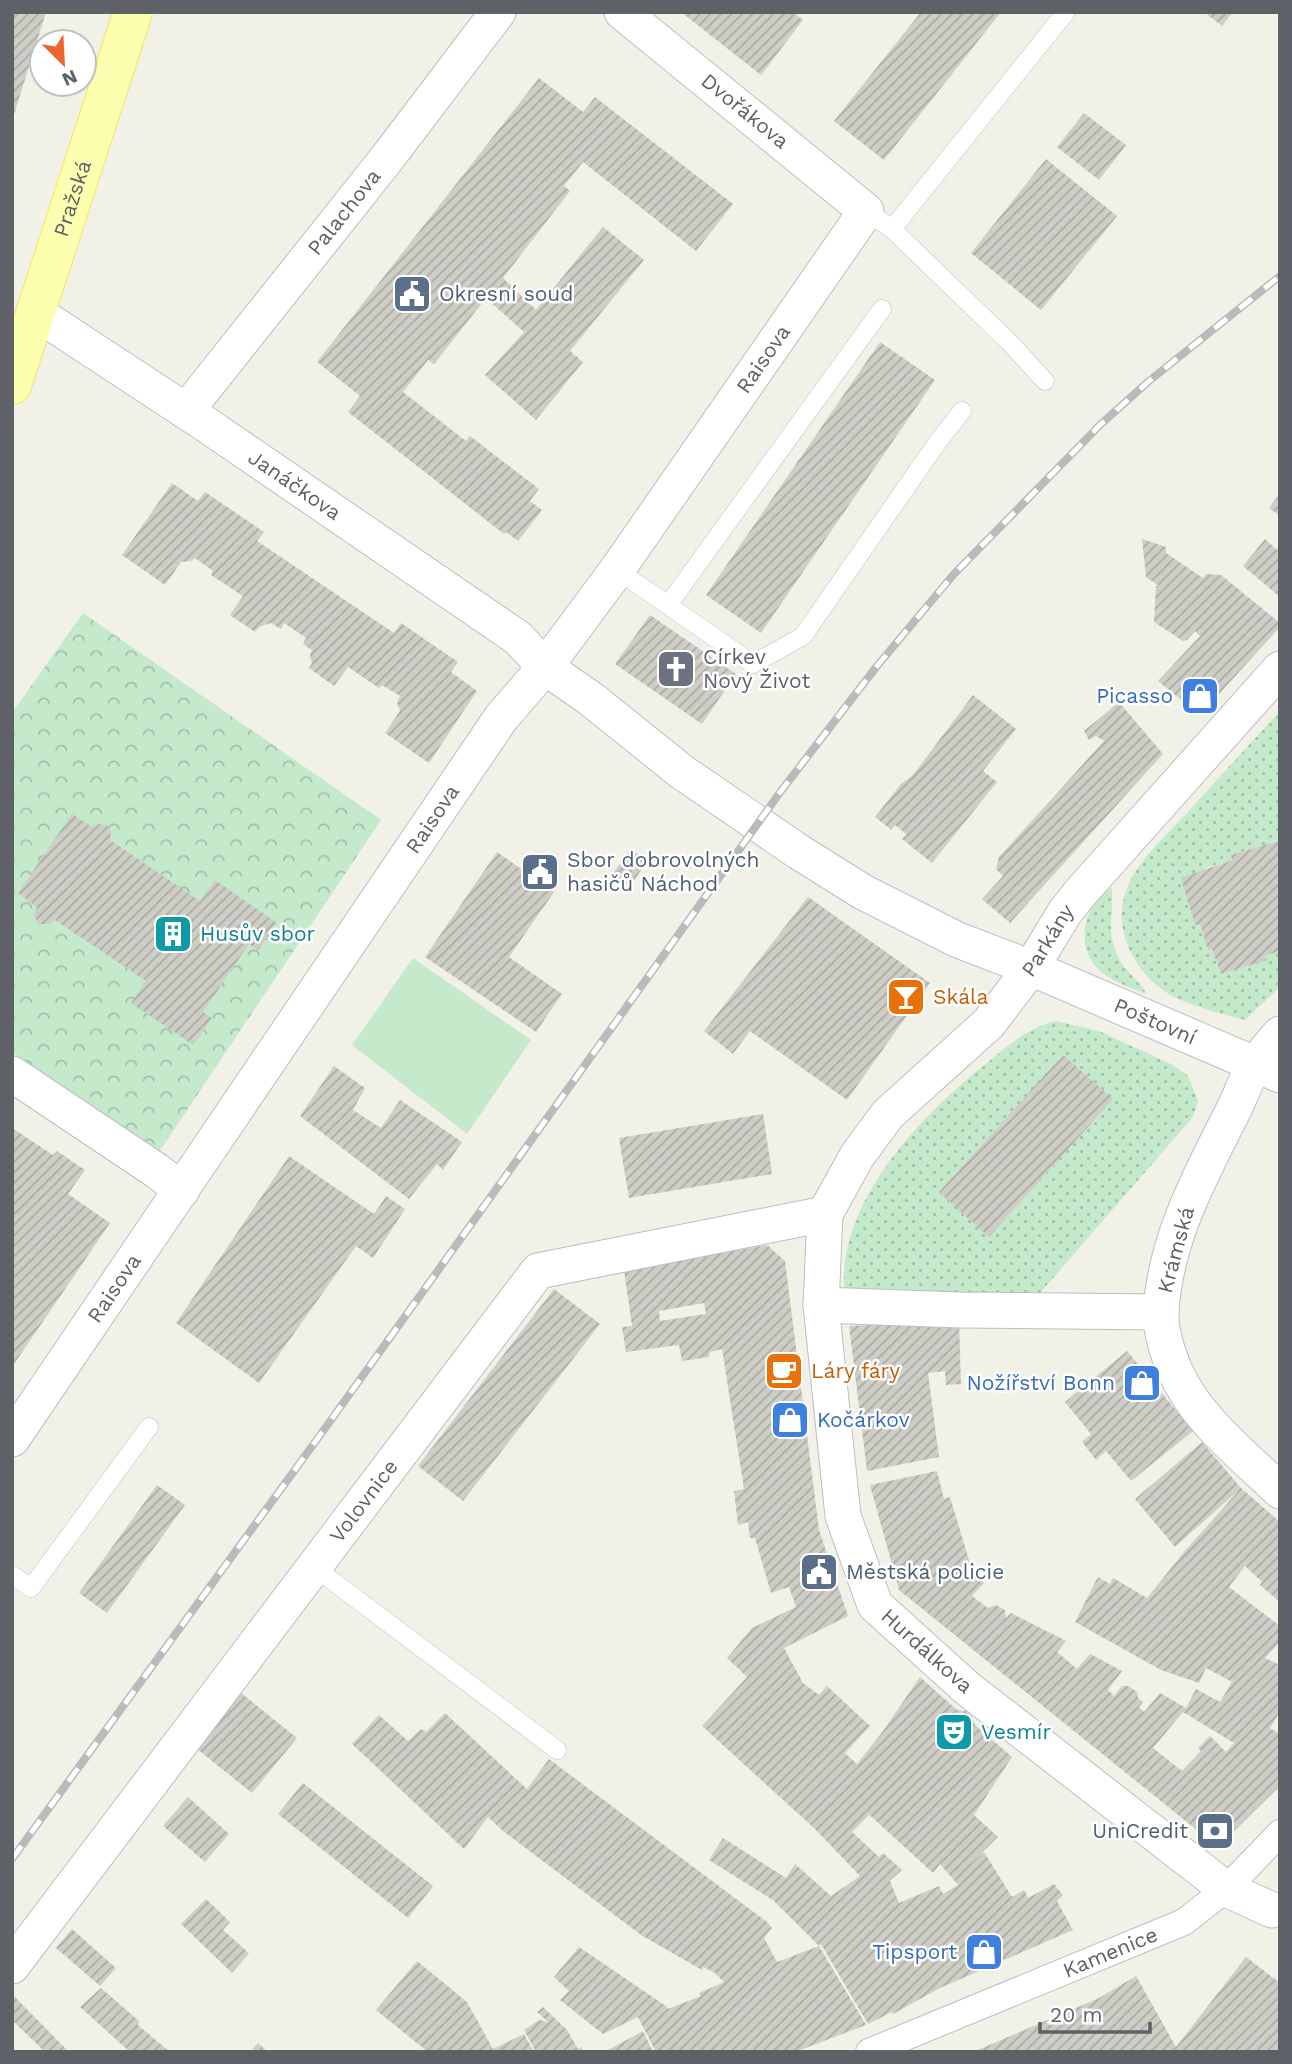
<svg xmlns="http://www.w3.org/2000/svg" width="1292" height="2064" font-family="'Work Sans',sans-serif">
  <style>
    .grass { fill: url(#grass-dots) }
    .park { fill: url(#park-crowns) }
    .garden { fill: #c4e9cb }
    .building { fill: url(#building-hatch); fill-rule: evenodd }
    .lines { fill: none; stroke-linecap: round; stroke-linejoin: round }
    .service-casing { stroke: #bcbec3; stroke-width: 19 }
    .pedestrian-casing { stroke: #bcbec3; stroke-width: 28 }
    .minor-casing { stroke: #bcbec3; stroke-width: 37 }
    .primary-casing { stroke: #f5e85c; stroke-width: 40 }
    .service { stroke: #fff; stroke-width: 18 }
    .pedestrian { stroke: #fff; stroke-width: 26 }
    .minor { stroke: #fff; stroke-width: 35 }
    .primary { stroke: #fcffaf; stroke-width: 38 }
    .rail-casing { stroke: #bababb; stroke-width: 8 }
    .rail { stroke: #fff; stroke-width: 5; stroke-dasharray: 16; stroke-linecap: butt }
    .labels { text-anchor: middle; stroke-width: 5; stroke-linejoin: round; paint-order: stroke }
    .street-label { font-size: 21px; fill: #5f6168; stroke: #fff }
    .service-label { font-size: 21px; fill: #4e5e75; stroke: #fff; text-anchor: start }
    .worship-label { font-size: 21px; fill: #5b616d; stroke: #fff; text-anchor: start }
    .shop-label { font-size: 21px; fill: #366cbe; stroke: #fff; text-anchor: end }
    .culture-label { font-size: 21px; fill: #0d838f; stroke: #fff; text-anchor: start }
    .food-label { font-size: 21px; fill: #c56008; stroke: #fff; text-anchor: start }
  </style>
  <defs>
    <pattern id="grass-dots" width="8" height="8" patternUnits="userSpaceOnUse" patternTransform="scale(1.75)"><rect width="8" height="8" fill="#c4e9cb"/><path d="M2 2h.1M6 6h.1" fill="none" stroke="#a2c0a9" stroke-width="1.8" stroke-linecap="round"/></pattern>
    <pattern id="park-crowns" width="20" height="18" patternUnits="userSpaceOnUse" patternTransform="scale(1.75)"><rect width="20" height="18" fill="#c4e9cb"/><path d="M2 6a3 3 0 1 1 6 0M12 15a3 3 0 1 1 6 0" fill="none" stroke="#a2c0a9"/></pattern>
    <pattern id="building-hatch" width="6" height="6" patternUnits="userSpaceOnUse" patternTransform="scale(1.75)"><rect width="6" height="6" fill="#cecec6"/><path d="M-1 1l2-2M0 6l6-6M5 7l2-2" fill="none" stroke="#aaaba5"/></pattern>
  </defs>
  <rect width="100%" height="100%" fill="#f1f1e8"/>
  <path class="grass" d="M1280 711V840L1231 855 1232 860 1206 868 1195 925 1200 924 1208 950 1212 949 1221 974 1266 960 1265 956 1280 951V987L1245 1020C1222 1014 1189 1006 1169 994 1136 974 1113 933 1125 894 1134 863 1165 837 1186 814 1217 780 1249 745 1280 711Z
    M1112 887C1114 918 1104 933 1122 964 1129 974 1143 984 1146 994 1130 987 1109 981 1097 968 1074 943 1085 903 1112 887Z
    M1056 1021 1099 1031 1173 1065 1188 1076 1198 1101 1193 1117 1033 1301 845 1295C834 1204 923 1113 988 1062 1009 1045 1029 1027 1056 1021Z"/>
  <path class="park" d="M83 613 381 820 159 1152 12 1052V713Z"/>
  <path class="garden" d="M413 958 531 1040 467 1134 352 1045Z"/>
  <path class="building" d="M12 12H46L13 118 12 117Z
    M681 12H793L803 20 761 75Z
    M921 12H1001L884 160 834 121Z
    M1204 12H1233L1222 26Z
    M539 78 583 112 595 97 733 204 696 251 583 162 564 186 570 191 503 278 536 310 603 227 644 260 570 351 583 362 536 420 485 375 524 332 486 298 434 364 428 360 403 392 466 441 470 436 539 489 530 501 542 510 518 541 506 532 504 534 348 412 360 396 317 362Z
    M1084 113 1126 145 1099 180 1057 147Z
    M1046 159 1117 216 1041 310 971 253Z
    M880 342 935 380 761 633 706 595Z
    M172 483 198 501 205 492 264 532 257 541 394 633 401 623 458 662 451 672 477 691 429 763 385 733 400 711 397 703 400 696 382 685 379 688 348 667 334 686 309 668 312 663 310 656 312 650 303 644 306 638 284 623 281 629 271 623 259 627 255 632 230 615 243 596 211 575 213 571 195 558 191 561 181 562 165 585 122 555Z
    M1277 497 1280 499V516L1269 508Z
    M1142 539 1166 547V553L1203 578 1206 574 1221 575 1280 623V627L1200 715 1158 681 1200 636 1195 631 1187 640 1183 641 1154 622 1156 586H1159L1146 577Z
    M1265 539 1277 550 1280 546V597L1243 566Z
    M650 615 736 674 702 724 615 664Z
    M973 695 1016 729 983 771 997 782 932 863 902 839 906 834 895 825 891 830 875 817 901 784 913 775Z
    M1119 702 1163 754 1010 923 982 899 1003 876 996 869 999 857 1104 741 1096 736 1089 740 1084 731Z
    M72 814 92 827 98 824 107 825 111 831 110 840 200 901 215 880 277 923 258 950 249 944 203 1012 212 1018 193 1045 131 1003 146 981 55 920 49 924H39L34 916 37 907 18 893Z
    M1278 841 1280 951 1265 956 1267 960 1221 974 1212 949 1208 950 1200 924 1195 925 1181 878 1232 860 1231 855Z
    M497 852 554 892 509 957 562 994 536 1032 425 957Z
    M628 852 634 856 636 853 647 861 630 887 612 875Z
    M808 897 930 983 847 1100 750 1031 733 1054 704 1031Z
    M1063 1055 1113 1099 989 1237 939 1192Z
    M334 1066 365 1088 353 1110 381 1128 400 1100 462 1142 443 1170 437 1164 409 1199 300 1116Z
    M763 1114 772 1174 629 1198 619 1138Z
    M12 1128 53 1155 57 1151 85 1170 68 1194 110 1223 12 1367Z
    M289 1156 374 1214 386 1196 405 1209 373 1258 356 1246 259 1383 176 1323Z
    M767 1245 785 1261 819 1530 848 1616 784 1648 803 1683 819 1695 827 1686 870 1726 845 1753 857 1764 883 1731 920 1677 957 1710 966 1711 972 1717 975 1725 1012 1757 974 1815 998 1837 970 1864 984 1852 1012 1897 1024 1890 1028 1898 1054 1884 1063 1895 1057 1901 1073 1930 940 1988 893 2014 892 2012 868 2024 821 1944 819 1946 773 1900 709 1860 723 1838 786 1878 795 1864 831 1896 860 1876 814 1828 702 1726 747 1677 727 1658 752 1628 796 1607 789 1587 771 1593 755 1538H750L748 1522 738 1525 734 1491 744 1489 722 1349 710 1352 709 1357 682 1361 679 1345 626 1352 622 1327 632 1326 624 1270ZM704 1303 706 1314 660 1321 659 1311ZM863 1809 933 1873 940 1864 958 1885 943 1894 939 1886 899 1903 890 1881 902 1870 883 1853 879 1857 852 1832 869 1815Z
    M554 1289 600 1324 463 1501 418 1466Z
    M959 1321 961 1384 946 1385 945 1371 928 1373 939 1457 867 1471 849 1326Z
    M1127 1351 1193 1431 1131 1481 1106 1451 1096 1460 1082 1442 1091 1434 1065 1402Z
    M1202 1442 1241 1488 1280 1522V1602L1260 1585 1262 1582 1245 1566 1229 1587 1280 1626V1642L1265 1658 1280 1665V1712L1270 1728 1280 1734V1786L1224 1841 1217 1844 1208 1842V1839L899 1590 870 1485 937 1471 944 1499 950 1497 972 1570 984 1583 972 1596 988 1608 996 1605 1005 1610 1006 1618 1011 1613 1066 1641 1057 1652 1077 1669 1090 1654 1122 1671 1108 1690 1114 1696 1122 1686H1128L1137 1692 1138 1698 1143 1702 1139 1707 1144 1712 1160 1693 1186 1708 1196 1689 1220 1702 1232 1682 1206 1668 1199 1683 1161 1670 1075 1622 1098 1577 1110 1584 1113 1578 1147 1598 1184 1552 1239 1490 1175 1547 1135 1499ZM1183 1712 1234 1743 1226 1752 1210 1736 1198 1748 1201 1751 1182 1771 1153 1748Z
    M157 1485 185 1505 107 1613 79 1593Z
    M241 1693 297 1738 252 1793 197 1749Z
    M445 1713 527 1789 549 1759 767 1922 772 1928 764 1938 777 1962 819 1946 866 2025 795 2052H656L638 2017 603 2034 560 2000 569 1991 554 1977 579 1947 666 2006 668 2009 701 1996 699 1993 724 1982 715 1973 703 1967 702 1970 641 1935 503 1831 488 1817 464 1849 352 1744 379 1715 408 1741 421 1729 426 1732Z
    M303 1783 433 1886 408 1918 278 1814Z
    M188 1797 229 1834 205 1862 163 1826Z
    M206 1899 230 1922 223 1930 249 1953 232 1973 181 1924Z
    M72 1929 116 1968 100 1986 56 1948Z
    M1246 1957 1280 1983V2052H973L1099 1998 1136 1976 1176 2047Z
    M417 1961 467 2002 493 2049 524 2034 534 2052H428L376 2010Z
    M101 1988 139 2021 138 2025 170 2052H130L80 2007Z
    M12 1994 69 2052H45L12 2020Z
    M543 2007 567 2030 578 2049 581 2047 583 2052H536L524 2030 539 2020 548 2022 537 2012Z
    M643 2031 653 2052H604Z
    M258 2043 268 2052H250Z"/>
  <g class="lines">
    <defs>
      <path id="service" d="M866 211 892 229 1009 342 1045 381
        M892 229 1066 12
        M617 570 753 664 803 636 937 443 962 411
        M668 605 882 309
        M314 1567 557 1750
        M12 1575 31 1588 149 1427"/>
      <g id="pedestrian">
        <path id="s1" d="M869 2052 1184 1922 1226 1889 1280 1833"/>
      </g>
      <g id="minor">
        <path id="s2" d="M35 312 204 423 518 638 545 667 591 699 682 772 799 852 863 892 958 940 1031 968 1280 1075"/>
        <path id="s3" d="M186 411 388 157 498 12"/>
        <path d="M1280 1034C1272 1044 1263 1053 1256 1063 1246 1078 1241 1096 1233 1111 1201 1175 1166 1237 1161 1310 1160 1329 1168 1354 1175 1371 1197 1420 1243 1455 1280 1491"/>
        <path d="M12 1074 157 1171 182 1190"/>
        <path d="M821 1305 960 1310 1161 1312"/>
        <path id="s4" d="M12 1439 501 718 545 667 617 570 866 211 622 12"/>
        <path id="s5" d="M1272 1910 1226 1889 968 1689 875 1605 843 1516 821 1305 825 1214 857 1156 888 1114 989 1023 1031 968 1065 912 1081 892 1280 669"/>
        <path id="s6" d="M12 1966 538 1271 825 1214"/>
      </g>
      <g id="primary">
        <path id="s7" d="M12 385 133 12"/>
      </g>
    </defs>
    <use href="#service" class="service-casing"/>
    <use href="#pedestrian" class="pedestrian-casing"/>
    <use href="#minor" class="minor-casing"/>
    <use href="#primary" class="primary-casing"/>
    <use href="#service" class="service"/>
    <use href="#pedestrian" class="pedestrian"/>
    <use href="#minor" class="minor"/>
    <use href="#primary" class="primary"/>
    <defs>
      <path id="rail" d="M12 1859 326 1427 781 791 877 666 954 574 1101 424 1149 381 1280 276"/>
    </defs>
    <use href="#rail" class="rail-casing"/>
    <use href="#rail" class="rail"/>
  </g>
  <defs>
    <symbol id="civic-square" viewBox="-11 -11 22 22"><rect x="-9" y="-9" width="18" height="18" rx="4" fill="#5c6f8a" stroke="#fff"/><path d="M-.6-6.5H3V-4.5H.6V-3L4-1V1h2V6H-6V1h2V-1L-.6-3ZM-1.2 2.5V6h2.4V2.5Z" fill="#fff"/></symbol>
    <symbol id="church-square" viewBox="-11 -11 22 22"><rect x="-9" y="-9" width="18" height="18" rx="4" fill="#6b7280" stroke="#fff"/><path d="M-1.2-6h2.4v3.5h3.3v2.4h-3.3V6h-2.4V-.1h-3.3v-2.4h3.3Z" fill="#fff"/></symbol>
    <symbol id="shop-square" viewBox="-11 -11 22 22"><rect x="-9" y="-9" width="18" height="18" rx="4" fill="#3f7fe0" stroke="#fff"/><path d="M-5-2.5h2.3a2.7 3.5 0 0 1 5.4 0H5L5.5 6h-11ZM-1.5-2.5h3a1.5 2.3 0 0 0-3 0Z" fill="#fff"/></symbol>
    <symbol id="building-square" viewBox="-11 -11 22 22"><rect x="-9" y="-9" width="18" height="18" rx="4" fill="#0f9aa8" stroke="#fff"/><path d="M-4-6H4V6H1V3H-1V6H-4ZM-2.5-4.3h1.7v1.8h-1.7ZM.8-4.3h1.7v1.8H.8ZM-2.5-1h1.7V.8h-1.7ZM.8-1h1.7V.8H.8Z" fill="#fff"/></symbol>
    <symbol id="bar-square" viewBox="-11 -11 22 22"><rect x="-9" y="-9" width="18" height="18" rx="4" fill="#e8710a" stroke="#fff"/><path d="M-6-5H6L.8 .8V4.5H3.5V6h-7V4.5H-.8V.8Z" fill="#fff"/></symbol>
    <symbol id="cafe-square" viewBox="-11 -11 22 22"><rect x="-9" y="-9" width="18" height="18" rx="4" fill="#e8710a" stroke="#fff"/><path d="M-5.5-4.5H6V0H3Q3 3.5 0 3.5H-2.5Q-5.5 3.5-5.5 0ZM3-3.2v2h1.7v-2ZM-6 4.5H4V6H-6Z" fill="#fff"/></symbol>
    <symbol id="theatre-square" viewBox="-11 -11 22 22"><rect x="-9" y="-9" width="18" height="18" rx="4" fill="#0f9aa8" stroke="#fff"/><path d="M-5-5.5Q0-4 5-5.5V0Q5 5 0 6Q-5 5-5 0ZM-3.3-2.5H-1v1.5H-3.3ZM1-2.5H3.3v1.5H1ZM-2.8 1Q0 5.5 2.8 1Z" fill="#fff"/></symbol>
    <symbol id="bank-square" viewBox="-11 -11 22 22"><rect x="-9" y="-9" width="18" height="18" rx="4" fill="#5c6f8a" stroke="#fff"/><path d="M-6-4H6V4H-6ZM0-2.3a2.3 2.3 0 1 0 0 4.6a2.3 2.3 0 1 0 0-4.6Z" fill="#fff"/></symbol>
  </defs>
  <g fill-rule="evenodd">
    <use href="#civic-square" x="390" y="272" width="44" height="44"/>
    <use href="#church-square" x="654" y="647" width="44" height="44"/>
    <use href="#shop-square" x="1178" y="674" width="44" height="44"/>
    <use href="#civic-square" x="518" y="850" width="44" height="44"/>
    <use href="#building-square" x="151" y="912" width="44" height="44"/>
    <use href="#bar-square" x="884" y="975" width="44" height="44"/>
    <use href="#cafe-square" x="762" y="1349" width="44" height="44"/>
    <use href="#shop-square" x="1120" y="1361" width="44" height="44"/>
    <use href="#shop-square" x="768" y="1398" width="44" height="44"/>
    <use href="#civic-square" x="797" y="1550" width="44" height="44"/>
    <use href="#theatre-square" x="932" y="1710" width="44" height="44"/>
    <use href="#bank-square" x="1193" y="1809" width="44" height="44"/>
    <use href="#shop-square" x="962" y="1930" width="44" height="44"/>
  </g>
  <g class="labels">
    <g class="street-label">
      <text transform="translate(745 111) rotate(39)" y="7">Dvořákova</text>
      <text dy="7" stroke="none"><textPath href="#s7" startOffset="196">Pražská</textPath></text>
      <text dy="7" stroke="none"><textPath href="#s3" startOffset="254">Palachova</textPath></text>
      <text dy="7" stroke="none"><textPath href="#s4" startOffset="1316">Raisova</textPath></text>
      <text dy="7" stroke="none"><textPath href="#s2" startOffset="312">Janáčkova</textPath></text>
      <text dy="7" stroke="none"><textPath href="#s4" startOffset="749">Raisova</textPath></text>
      <text dy="7" stroke="none"><textPath href="#s5" startOffset="1256">Parkány</textPath></text>
      <text dy="7" stroke="none"><textPath href="#s2" startOffset="1332">Poštovní</textPath></text>
      <text transform="translate(1176 1250) rotate(-75)" y="7">Krámská</text>
      <text dy="7" stroke="none"><textPath href="#s4" startOffset="182">Raisova</textPath></text>
      <text dy="7" stroke="none"><textPath href="#s6" startOffset="583">Volovnice</textPath></text>
      <text transform="translate(927 1651) rotate(42)" y="7">Hurdálkova</text>
      <text dy="7" stroke="none"><textPath href="#s1" startOffset="261">Kamenice</textPath></text>
    </g>
    <g class="service-label">
      <text x="439" y="301">Okresní soud</text>
      <text x="567" y="867">Sbor dobrovolných<tspan x="567" dy="24">hasičů Náchod</tspan></text>
      <text x="846" y="1579">Městská policie</text>
      <text x="1188" y="1838" text-anchor="end">UniCredit</text>
    </g>
    <g class="worship-label">
      <text x="703" y="664">Církev<tspan x="703" dy="24">Nový Život</tspan></text>
    </g>
    <g class="shop-label">
      <text x="1173" y="703">Picasso</text>
      <text x="1115" y="1390">Nožířství Bonn</text>
      <text x="817" y="1427" text-anchor="start">Kočárkov</text>
      <text x="957" y="1959">Tipsport</text>
    </g>
    <g class="culture-label">
      <text x="200" y="941">Husův sbor</text>
      <text x="981" y="1739">Vesmír</text>
    </g>
    <g class="food-label">
      <text x="933" y="1004">Skála</text>
      <text x="811" y="1378">Láry fáry</text>
    </g>
  </g>
  <rect width="1292" height="2064" fill="none" stroke="#5f6168" stroke-width="28"/>
  <g transform="translate(63 63) rotate(156)"><circle r="33" fill="#ffffff" stroke="#bfc0c3" stroke-width="2"/>
  <path d="M0-5L12 26L0 18L-12 26Z" fill="#ee6431"/>
  <text y="-10" font-size="19" font-weight="bold" text-anchor="middle" fill="#5f6168">N</text>
  </g>
  <path d="M1040 2022v10h110v-10" fill="none" stroke="#5f6168" stroke-width="3.5"/>
  <text x="1050" y="2022" font-size="21" fill="#5f6168" stroke="#ffffff" stroke-width="5" paint-order="stroke">20 m</text>
</svg>
